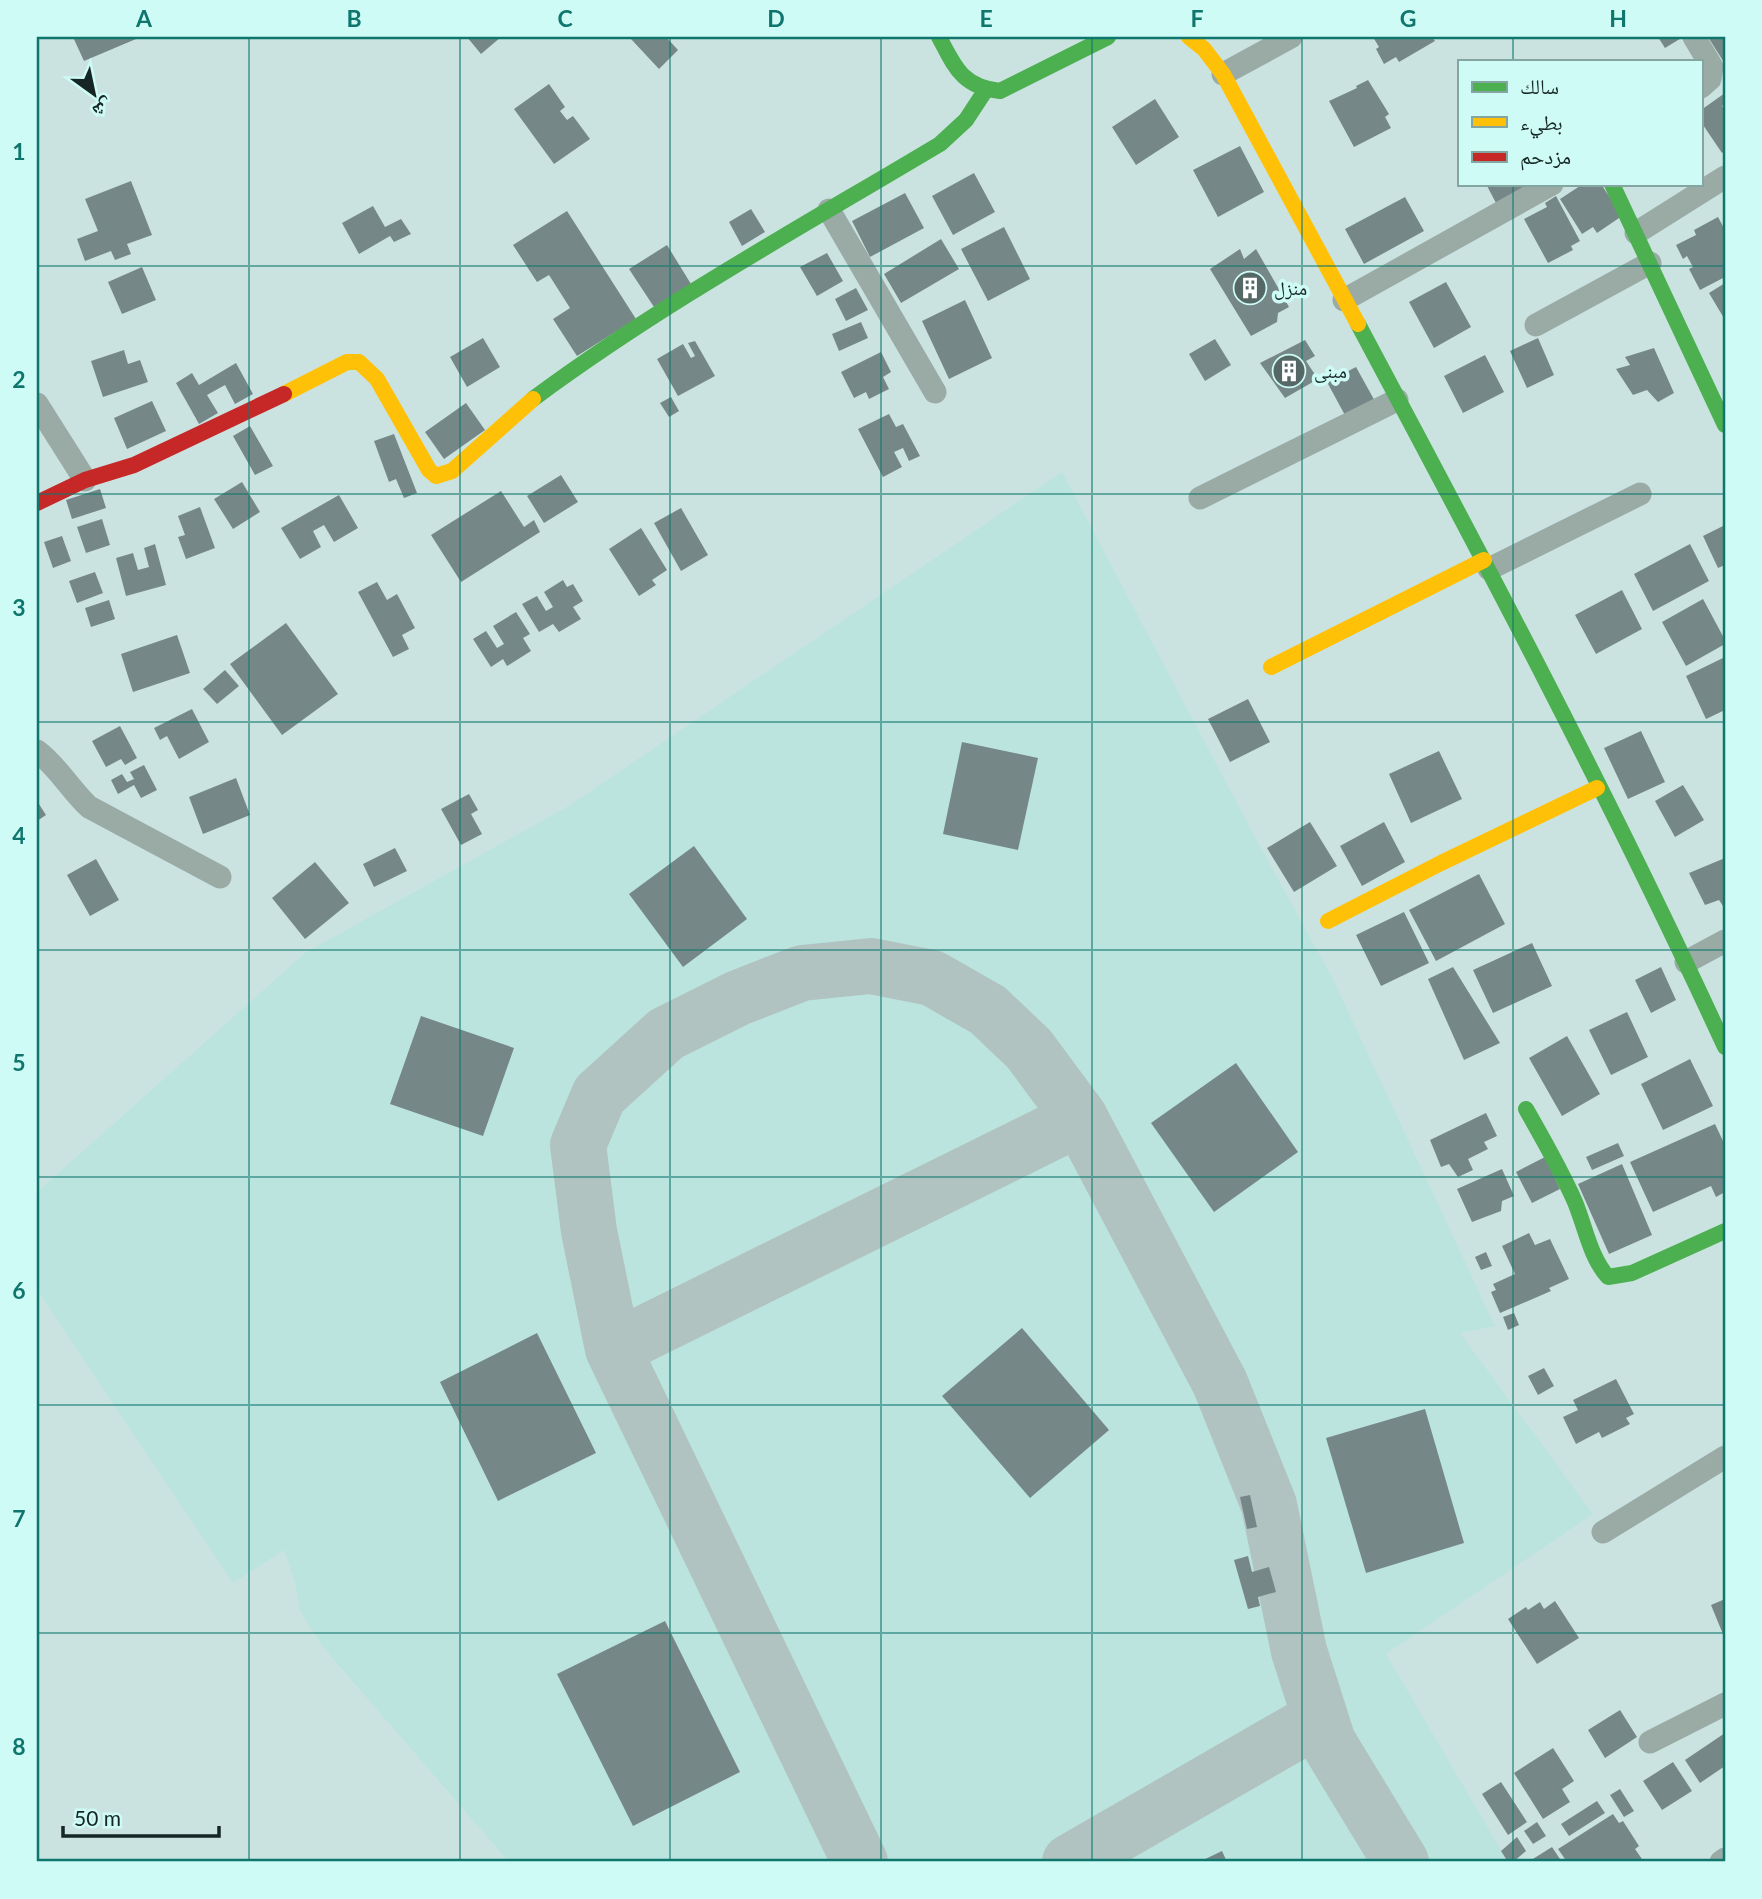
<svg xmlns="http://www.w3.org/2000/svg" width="1762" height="1899" font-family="Lato,'Noto Naskh Arabic',sans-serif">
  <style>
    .built { fill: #bbe4df }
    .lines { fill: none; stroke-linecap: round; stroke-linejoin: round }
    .taxiway { stroke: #b0c3c0; stroke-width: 56 }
    .building { fill: #758887 }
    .street { stroke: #9aaba5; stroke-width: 23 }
    .fast { stroke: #4caf50; stroke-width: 16 }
    .slow { stroke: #ffc107; stroke-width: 16 }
    .jam { stroke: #c62828; stroke-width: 16 }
    .grid { fill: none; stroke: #0f766e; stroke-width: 2; stroke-opacity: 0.55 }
    .labels { text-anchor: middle; stroke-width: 7; stroke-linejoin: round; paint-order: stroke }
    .poi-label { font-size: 19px; fill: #152624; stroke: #cefbf5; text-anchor: start }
    .neatline { fill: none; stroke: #0f766e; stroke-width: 2.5 }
    .grid-label { font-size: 23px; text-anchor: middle; font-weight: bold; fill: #0f766e }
  </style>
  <rect width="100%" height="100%" fill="#cbe3e0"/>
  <path class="built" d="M1062 472 1255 837 1334 981 1495 1326 1460 1333 1593 1514 1386 1654 1508 1862H509L322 1646 300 1611 295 1583 284 1550 233 1583 37 1290V1192L305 953 570 805Z"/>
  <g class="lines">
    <path class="taxiway" d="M613 1349 1080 1118
      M860 1862 613 1349 589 1231 578 1145 599 1095 666 1034 738 998 802 973 871 966 932 978 988 1010 1029 1049 1080 1118 1220 1383 1269 1505 1299 1651 1328 1742 1401 1862
      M1070 1862 1320 1718"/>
  </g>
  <path class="building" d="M73 37H135L136 39 84 61Z
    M467 37H501L481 54Z
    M634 37H666L678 50 659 69 631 39Z
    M1373 37H1432L1435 41 1399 62 1396 57 1384 64 1376 49 1379 47Z
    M1658 37H1683L1665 48Z
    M1708 37H1725V64Z
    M1368 80 1389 114 1385 117 1391 128 1354 147 1329 101 1357 88 1356 86Z
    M549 84 565 107 560 111 567 120 573 116 590 139 554 164 514 109Z
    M1725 93V104L1722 106 1725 111V150L1722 153 1701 122V110Z
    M1155 99 1179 137 1136 165 1112 127Z
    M1240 146 1264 192 1218 217 1193 170Z
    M974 173 995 212 953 235 932 196Z
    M131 181 152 235 127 244 131 254 115 260 111 251 85 261 77 239 98 231 85 199Z
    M1486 184H1535L1496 203Z
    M1583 184H1601L1622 216 1597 233 1593 227 1582 234 1560 199Z
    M905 193 924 228 870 257 852 221Z
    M1556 196 1580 241 1571 246 1573 250 1548 263 1524 219 1547 207 1545 203Z
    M1405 197 1424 231 1364 264 1345 229Z
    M373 206 385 227 401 219 411 234 394 242 390 236 359 254 342 223Z
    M751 209 765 232 742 246 729 222Z
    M567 211 636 319 577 356 553 319 570 308 549 275 537 282 513 245Z
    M1718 217 1725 230V277L1700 290 1689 269 1693 267 1687 256 1683 259 1676 245 1696 235 1694 230Z
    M1004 227 1030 279 988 301 961 249Z
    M941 239 959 269 901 303 884 274Z
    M667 245 691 284 654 307 629 269Z
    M1240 249 1244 259 1256 249 1289 307 1278 313 1277 322 1251 336 1210 269Z
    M827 253 843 281 817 296 800 267Z
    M142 267 156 300 122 314 108 282Z
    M1446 282 1471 327 1434 348 1409 302Z
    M1725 283V320L1709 293Z
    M856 288 868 310 846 321 835 299Z
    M965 300 992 358 949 379 922 321Z
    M861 322 868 338 839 351 832 334Z
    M483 338 500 367 467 387 450 357Z
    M1538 338 1554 375 1527 388 1510 351Z
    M1215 339 1231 365 1205 381 1189 354Z
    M1305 340 1315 356 1306 361 1318 379 1285 398 1260 363Z
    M695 341 715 376 678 396 657 359 683 344 691 358 695 356 688 343Z
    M1654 348 1674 393 1658 402 1647 390 1633 395 1616 369 1630 365 1625 357Z
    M124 350 128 364 140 360 148 382 103 397 91 361Z
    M881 352 891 372 883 377 889 389 869 399 866 392 854 398 841 372Z
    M1485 355 1504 392 1463 413 1444 376Z
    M236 363 253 394 235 404 225 385 207 395 218 413 199 424 176 383 192 373 199 385Z
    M1356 367 1376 403 1347 419 1327 382Z
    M671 397 679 411 669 417 660 403Z
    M152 401 166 431 127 449 114 418Z
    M466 403 485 430 444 459 425 432Z
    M889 414 896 427 903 424 920 456 909 461 903 448 894 452 902 467 883 477 858 429Z
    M250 426 273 466 255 475 233 436Z
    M394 434 417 493 404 498 396 479 389 482 374 441Z
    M561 475 578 502 544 523 527 496Z
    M242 482 260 512 233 529 214 499Z
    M100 489 106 508 72 519 66 500Z
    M501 491 524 527 534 520 540 532 461 582 431 535Z
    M339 495 358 528 334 542 324 525 313 531 321 547 300 559 281 528Z
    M200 507 215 548 186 559 178 537 185 535 178 516Z
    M681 508 708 555 681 571 654 523Z
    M102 519 110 545 86 553 77 527Z
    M1725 525V565L1718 568 1703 536Z
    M641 528 667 570 652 580 656 585 639 596 609 549Z
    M62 536 71 561 53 568 44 542Z
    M155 544 166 585 126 596 116 558 133 553 138 570 149 567 144 548Z
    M1690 544 1709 581 1653 611 1634 574Z
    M95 572 103 593 77 603 69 581Z
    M563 580 567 587 573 584 583 601 573 607 581 619 559 632 553 624 539 632 522 604 537 596 546 611 553 607 544 592Z
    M377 582 387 600 397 594 415 628 402 635 409 649 393 657 358 592Z
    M1622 590 1642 629 1596 654 1575 615Z
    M1703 599 1725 640V644L1686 666 1662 622Z
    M109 600 115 619 91 627 85 608Z
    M516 612 530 634 523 638 531 651 507 666 503 659 491 667 473 639 486 631 497 648 504 644 493 626Z
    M286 623 338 694 282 735 230 664Z
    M177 635 190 673 133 692 121 654Z
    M1725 657V710L1706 719 1686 676Z
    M225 670 239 686 217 704 203 689Z
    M1248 699 1270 742 1230 762 1208 719Z
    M192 709 209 742 179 759 167 736 160 740 154 728Z
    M120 726 137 758 125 765 121 759 106 767 92 741Z
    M1641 731 1665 782 1628 799 1604 748Z
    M962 742 1038 758 1018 850 943 834Z
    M1439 751 1462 799 1411 823 1389 774Z
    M144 765 157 790 141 798 134 785 118 794 111 780 122 774 127 782 134 779 130 772Z
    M236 778 250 815 203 834 189 797Z
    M1683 785 1704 820 1675 837 1655 801Z
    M469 794 478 810 471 814 482 834 461 845 441 809Z
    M37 801 46 815 37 821Z
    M1310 822 1337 866 1294 892 1267 848Z
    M1384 822 1405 862 1362 886 1340 846Z
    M694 846 747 919 683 967 629 894Z
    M395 848 407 871 374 887 363 864Z
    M1725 858V909L1719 900 1705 905 1689 873Z
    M96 859 119 900 90 916 67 875Z
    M315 862 349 903 305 939 272 898Z
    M1479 874 1505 924 1436 961 1409 910Z
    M1404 912 1429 963 1381 986 1356 935Z
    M1532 943 1552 986 1493 1013 1473 970Z
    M1453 967 1500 1043 1464 1060 1428 979Z
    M1661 967 1676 1000 1651 1013 1635 980Z
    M1627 1012 1648 1057 1611 1075 1589 1030Z
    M421 1016 514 1048 483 1136 390 1104Z
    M1567 1036 1600 1094 1562 1116 1529 1058Z
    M1690 1059 1713 1106 1663 1130 1641 1084Z
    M1236 1063 1298 1152 1214 1212 1151 1123Z
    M1486 1113 1497 1136 1484 1142 1488 1149 1468 1159 1473 1170 1458 1177 1449 1164 1441 1167 1430 1140Z
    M1715 1124 1723 1141 1725 1140V1192L1716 1197 1711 1186 1653 1212 1630 1162Z
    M1618 1143 1624 1156 1592 1170 1586 1157Z
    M1545 1157 1560 1189 1532 1203 1516 1172Z
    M1622 1164 1652 1235 1609 1254 1578 1184Z
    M1502 1169 1514 1196 1502 1201 1501 1211 1472 1222 1457 1189Z
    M1529 1233 1535 1245 1550 1239 1569 1279 1549 1288 1551 1291 1500 1313 1491 1292 1496 1290 1493 1284 1515 1274 1502 1246Z
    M1486 1252 1492 1266 1481 1270 1475 1257Z
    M1514 1313 1519 1325 1508 1330 1503 1317Z
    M1022 1328 1109 1430 1030 1498 942 1396Z
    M537 1333 596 1453 498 1501 440 1382Z
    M1544 1368 1554 1386 1538 1395 1528 1376Z
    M1616 1379 1634 1414 1626 1418 1630 1424 1602 1438 1599 1432 1576 1444 1563 1417 1578 1410 1573 1400Z
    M1425 1409 1464 1543 1366 1573 1326 1438Z
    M1250 1495 1257 1527 1247 1529 1240 1497Z
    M1248 1556 1252 1572 1269 1567 1276 1592 1258 1597 1260 1606 1248 1609 1234 1560Z
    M1725 1599V1639L1711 1605Z
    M1555 1601 1579 1638 1537 1664 1508 1619 1526 1607 1528 1610 1540 1602 1544 1609Z
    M665 1621 740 1772 633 1826 557 1674Z
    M1620 1710 1637 1737 1605 1758 1588 1730Z
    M1725 1733V1766L1700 1783 1685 1760Z
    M1553 1748 1574 1781 1562 1789 1570 1802 1543 1819 1514 1773Z
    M1673 1762 1692 1791 1662 1810 1643 1781Z
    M1501 1782 1527 1822 1508 1835 1482 1794Z
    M1620 1789 1634 1811 1624 1817 1610 1795Z
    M1597 1801 1605 1813 1569 1836 1561 1824Z
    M1613 1814 1619 1823 1623 1821 1639 1846 1635 1849 1644 1862H1567L1558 1849Z
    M1537 1822 1546 1836 1533 1844 1524 1831Z
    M1517 1837 1526 1851 1513 1862H1508L1501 1851Z
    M1552 1847 1560 1859 1554 1862H1528Z
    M1222 1851 1227 1862H1199Z"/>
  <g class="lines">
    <path class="street" d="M1694 37 1712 67 1710 79 1701 87
      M1223 74 1291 37
      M829 210 935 392
      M1636 233 1725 177
      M1344 300 1552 184
      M1536 325 1650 263
      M37 404 85 480
      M1200 498 1397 400
      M1489 569 1640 494
      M37 751C58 767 70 789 89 807L220 877
      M1686 962 1725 941
      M1603 1532 1725 1457
      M1650 1742 1725 1704
      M1721 1862 1725 1859"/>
    <path class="fast" d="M939 37C955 67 962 87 1000 91L1108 37
      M1612 184 1725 425
      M1358 324C1485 562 1612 801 1725 1047
      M533 399C661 304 803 226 940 144L966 120 985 91
      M1526 1109C1543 1139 1561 1170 1575 1202 1585 1226 1590 1257 1608 1277L1632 1273 1725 1231"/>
    <path class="slow" d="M1189 37 1204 49 1223 74 1358 324
      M284 394 347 362H359L377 379 429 470 436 476 452 471 533 399
      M1271 667 1484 560
      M1328 921 1441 863 1597 788"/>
    <path class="jam" d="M37 503 85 480 134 465 284 394"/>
  </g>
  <path class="grid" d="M249 37V1862M460 37V1862M670 37V1862M881 37V1862M1092 37V1862M1302 37V1862M1513 37V61M1513 184V1862M37 266H1725M37 494H1725M37 722H1725M37 950H1725M37 1177H1725M37 1405H1725M37 1633H1725"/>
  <defs>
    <symbol id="building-disc" viewBox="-11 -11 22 22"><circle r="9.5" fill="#556866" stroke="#cefbf5"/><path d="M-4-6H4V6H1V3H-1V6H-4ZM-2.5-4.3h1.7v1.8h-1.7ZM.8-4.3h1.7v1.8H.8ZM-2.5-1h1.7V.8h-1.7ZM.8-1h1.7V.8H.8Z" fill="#fff"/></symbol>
  </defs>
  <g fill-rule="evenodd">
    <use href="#building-disc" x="1231" y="269" width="38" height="38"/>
    <use href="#building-disc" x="1270" y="352" width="38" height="38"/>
  </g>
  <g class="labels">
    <g class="poi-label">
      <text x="1274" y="295">منزل</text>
      <text x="1314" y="378">مبنى</text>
    </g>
  </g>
  <rect width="1762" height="1899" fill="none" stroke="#cefbf5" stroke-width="77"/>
  <rect x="1458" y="60" width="245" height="126" fill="#cefbf5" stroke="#84a6a1" stroke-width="2"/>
  <rect x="1472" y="82" width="35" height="10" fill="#4caf50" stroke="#84a6a1" stroke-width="2"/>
  <text x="1520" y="94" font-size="21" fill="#152624">سالك</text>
  <rect x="1472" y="117" width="35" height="10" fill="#ffc107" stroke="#84a6a1" stroke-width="2"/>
  <text x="1520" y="130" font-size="21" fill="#152624">بطيء</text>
  <rect x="1472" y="152" width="35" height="10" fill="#c62828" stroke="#84a6a1" stroke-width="2"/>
  <text x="1520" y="164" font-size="21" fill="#152624">مزدحم</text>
  <g transform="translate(94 94) rotate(147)" stroke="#cefbf5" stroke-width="5" paint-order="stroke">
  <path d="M0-5L12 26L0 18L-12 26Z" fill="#152624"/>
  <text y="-10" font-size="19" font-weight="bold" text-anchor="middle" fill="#152624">ش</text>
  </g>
  <path d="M63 1826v10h156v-10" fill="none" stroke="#152624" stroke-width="3.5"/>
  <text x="74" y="1826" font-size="21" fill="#152624" stroke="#cefbf5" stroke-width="5" paint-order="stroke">50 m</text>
  <rect x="38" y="38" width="1686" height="1822" class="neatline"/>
  <g class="grid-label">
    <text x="144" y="27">A</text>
    <text x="354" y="27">B</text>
    <text x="565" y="27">C</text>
    <text x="776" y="27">D</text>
    <text x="986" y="27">E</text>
    <text x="1197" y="27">F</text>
    <text x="1408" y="27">G</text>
    <text x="1618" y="27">H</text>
    <text x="19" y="160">1</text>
    <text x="19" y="388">2</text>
    <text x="19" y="616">3</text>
    <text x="19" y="844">4</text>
    <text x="19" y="1071">5</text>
    <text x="19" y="1299">6</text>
    <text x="19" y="1527">7</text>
    <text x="19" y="1755">8</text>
  </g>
</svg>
